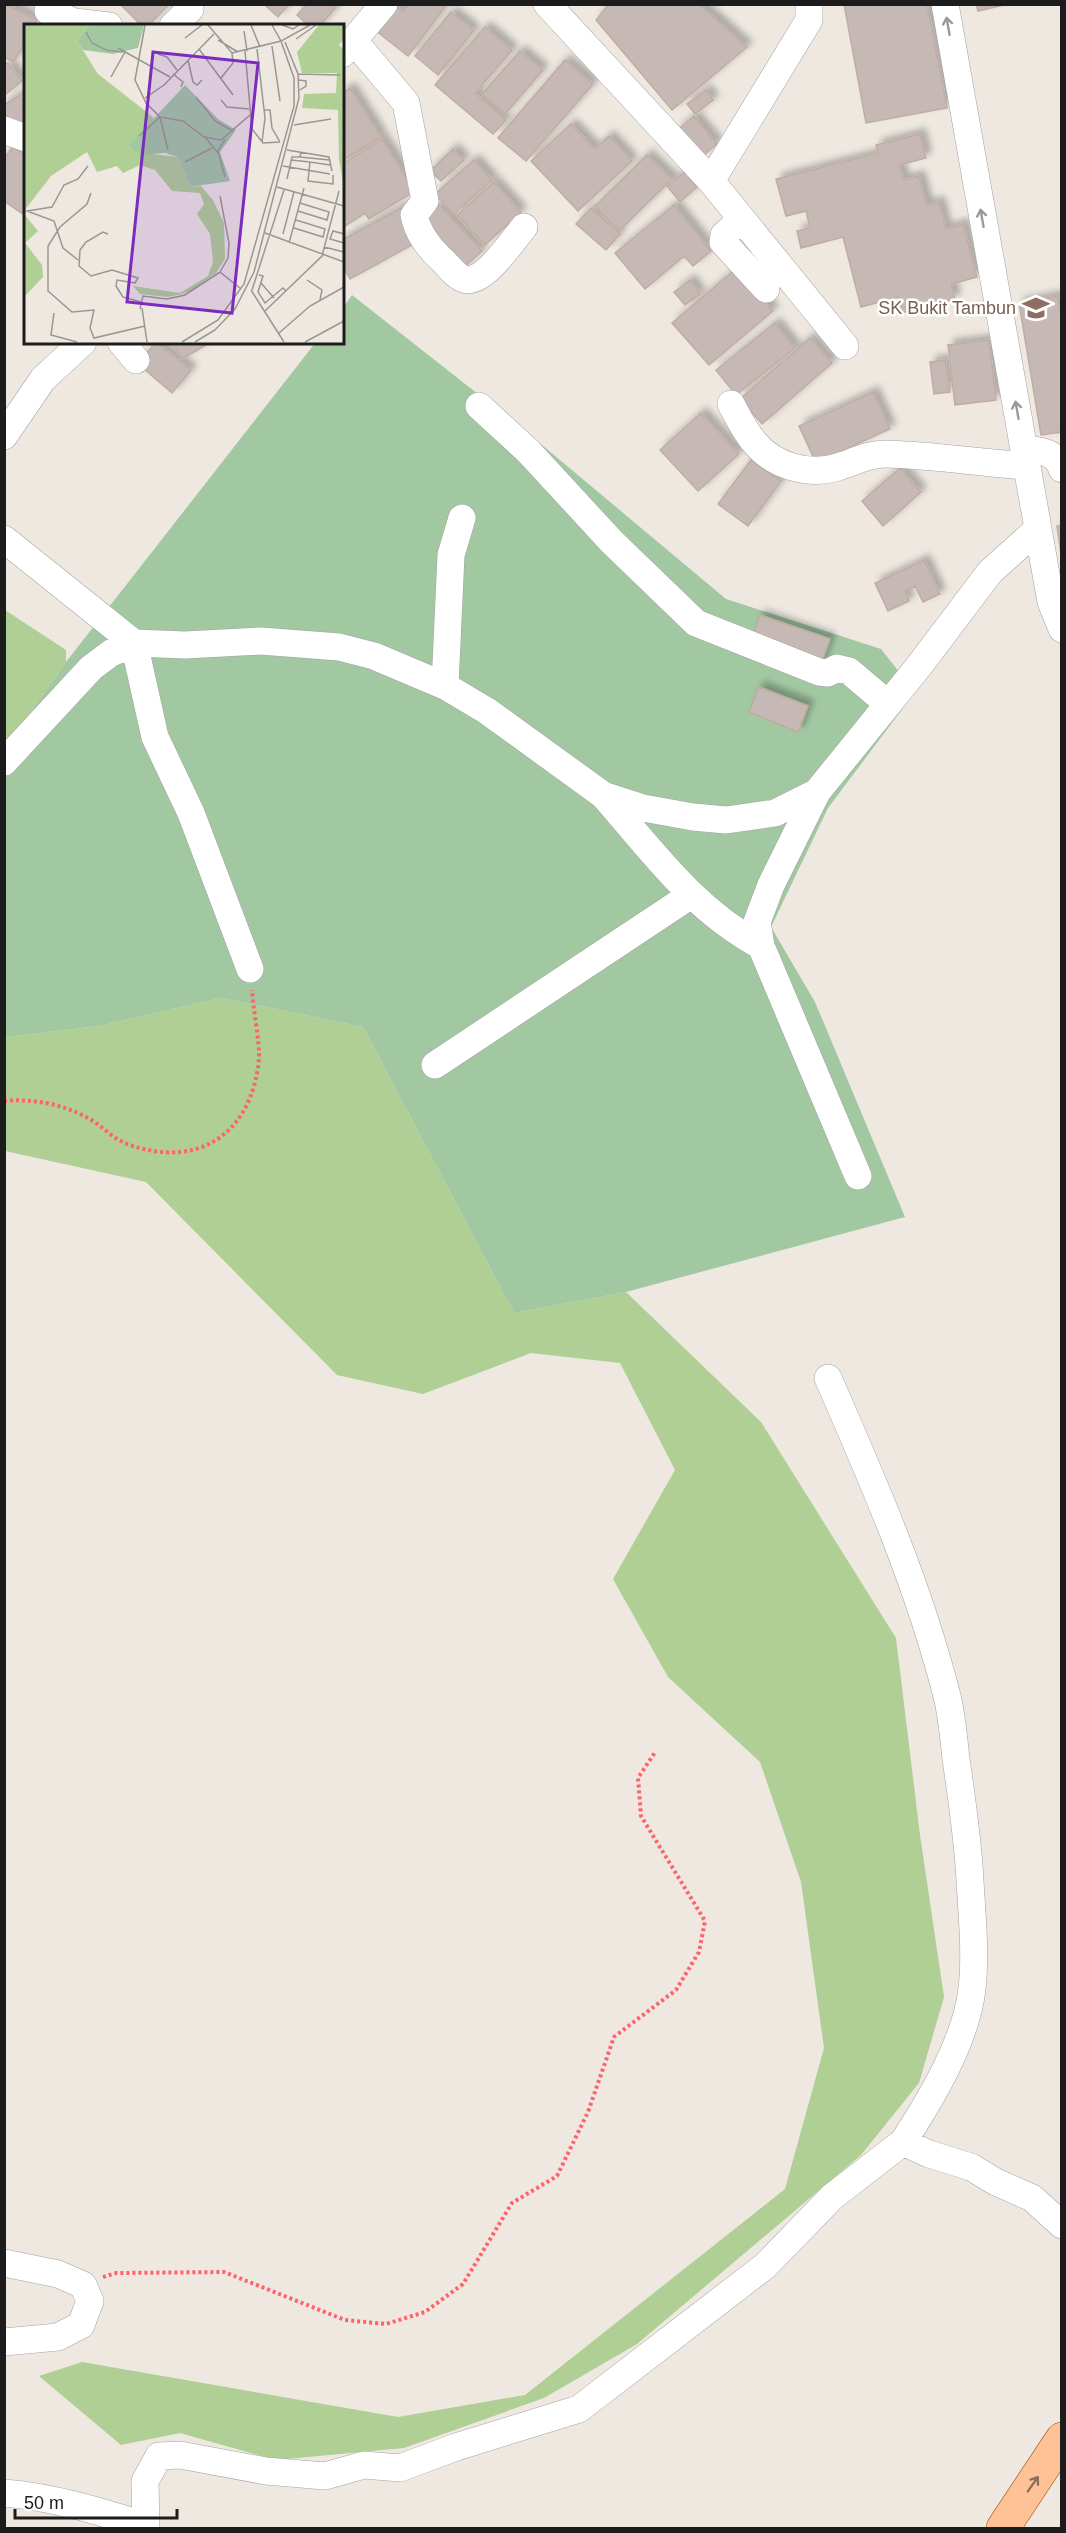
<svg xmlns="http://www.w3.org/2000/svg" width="1066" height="2533" font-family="Arial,sans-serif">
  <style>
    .forest { fill: #afcf94 }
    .cemetery { fill: #a2c8a2 }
    .building { fill: #c6b9b5; stroke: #c0aca3; stroke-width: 1.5; filter: url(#shadow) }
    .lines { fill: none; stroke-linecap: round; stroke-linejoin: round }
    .minor-casing { stroke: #a3a3a3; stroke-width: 28 }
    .major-casing { stroke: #954c00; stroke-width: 34 }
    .path { stroke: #ff626b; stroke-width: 4; stroke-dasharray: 3 3; stroke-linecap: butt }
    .minor { stroke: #fff; stroke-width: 27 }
    .major { stroke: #ffc196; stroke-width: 33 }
    .oneway { stroke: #999 }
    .oneway2 { stroke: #8e6e59 }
    .labels { text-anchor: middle; stroke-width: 5; stroke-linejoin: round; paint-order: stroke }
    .education-label { font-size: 18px; fill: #785e54; stroke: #fff; text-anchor: end }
    .inset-road { fill: none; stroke: #9a9692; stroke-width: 1.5 }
    .view { fill: #7b2cbf; fill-opacity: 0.15; stroke: #7b2cbf; stroke-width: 3 }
    .inset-edge { fill: none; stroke: #1c1c1c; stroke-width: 3 }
  </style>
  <defs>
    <filter id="shadow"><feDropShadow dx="5.5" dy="-5.5" stdDeviation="3" flood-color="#0004"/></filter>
  </defs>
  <rect width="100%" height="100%" fill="#eee8e1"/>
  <path class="forest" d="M5 610 66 650V662L5 748Z
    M221 998 363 1027 514 1313 626 1292 761 1422 896 1638 920 1835 944 1997 919 2083 861 2155 637 2344 544 2398 404 2448 276 2460 180 2433 121 2445 39 2376 82 2362 398 2417 525 2395 785 2189 824 2048 801 1882 760 1762 668 1677 613 1579 675 1470 620 1363 531 1353 423 1394 337 1375 146 1182 5 1151 4 1037 99 1026Z"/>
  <path class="cemetery" d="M352 295 530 435 726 599 881 649 915 692 828 808 771 927 815 1002 905 1217 626 1292 514 1313 363 1027 221 998 99 1026 5 1037V748L66 662 316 342H342V309Z"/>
  <path class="building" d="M4 4 37 19 33 26H26V40L14 62 4 57Z
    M120 4H169L148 26H142Z
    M264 4H289L278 17Z
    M307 4H330L335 8 320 26H309L297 15Z
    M409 4H447L408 56 376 31 396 6 403 12Z
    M609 4H699L747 47 672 110 596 20Z
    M844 4H927L947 108 866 123Z
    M976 4H1008L978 11Z
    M451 12 474 30 438 75 415 56Z
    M485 27 512 50 475 93 506 120 493 134 435 85Z
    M520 51 543 70 505 114 482 94Z
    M565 60 593 84 526 161 498 138Z
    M8 63 22 81 5 95 4 65Z
    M350 88 381 137 342 161V93Z
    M706 90 713 100 695 114 687 104Z
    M26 91V122L11 131 4 122V105Z
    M694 116 717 144 700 158 677 130Z
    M571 124 595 149 609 136 632 161 578 211 531 161Z
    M920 134 926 158 899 165 904 180 919 176 927 205 939 202 946 229 963 224 977 277 951 284 955 299 901 313 898 297 861 307 843 237 801 248 797 231 810 228 806 211 786 216 776 179 878 153 876 145Z
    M382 139 415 191 369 219 365 213 342 228V164Z
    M13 147 26 156V216L4 201V158Z
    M453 149 464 160 441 181 430 171Z
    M647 155 672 179 619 231 595 206Z
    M474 160 492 180 454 214 435 194Z
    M685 172 697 187 680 202 667 186Z
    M494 182 521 212 485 245 457 215Z
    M438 204 482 251 461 270 418 223Z
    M674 205 711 251 693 266 684 256 645 289 615 253Z
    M403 207 421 240 350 279 342 265V240Z
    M591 208 620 234 606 250 576 224Z
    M737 268 773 311 709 365 672 323Z
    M690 280 700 294 685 305 674 292Z
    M1058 296 1062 317V432L1041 435 1019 303Z
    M775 323 795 348 736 395 716 370Z
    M810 338 832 363 762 424 740 399Z
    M989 340 996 400 955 405 948 345Z
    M156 342 191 370 172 393 138 364Z
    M172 342H211L182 359Z
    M945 360 950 392 934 394 930 362Z
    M873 392 890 429 816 463 799 426Z
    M701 413 739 454 698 491 660 450Z
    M751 460 781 481 748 526 718 504Z
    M900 468 921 492 883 526 862 501Z
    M1057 526H1062V561Z
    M924 560 940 594 923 602 915 586 905 591 909 601 888 611 875 583Z
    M760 615 830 639 820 666 751 642Z
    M759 687 808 706 798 732 749 712Z"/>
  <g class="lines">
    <defs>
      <path id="minor" d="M547 4 711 181 845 346
        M945 4 1051 602 1062 629
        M48 11 74 22 109 26
        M173 26 190 9 188 4
        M354 41 406 103 425 201 414 215C417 231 428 247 440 258 447 264 456 277 464 279 483 286 513 240 524 227
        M342 54 384 4
        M4 130 26 138
        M711 181 809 20V4
        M742 219 724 235 723 242 766 289
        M121 342 136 360
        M731 404C738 417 745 432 755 443 774 466 809 476 838 467 855 462 867 454 886 454 933 455 980 463 1027 466
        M479 406 528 451 612 542 696 623 819 672 828 673 837 668 849 671 888 704
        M4 436 43 379 83 342
        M1024 449C1040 451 1056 451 1062 469
        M4 539 134 643 155 737 191 813 250 969
        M445 686 451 555 462 518
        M4 762 91 668 111 653 134 643 185 645 261 641 339 647 374 656 445 686 487 711 603 795 643 808 693 817 726 820 775 813 817 792 919 666 990 572 1038 529
        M817 792 771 885 757 922 761 946 858 1176
        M604 796C653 852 694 910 761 946
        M435 1065 691 895
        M828 1378C874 1483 920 1588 948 1700 952 1719 954 1740 956 1759 962 1800 968 1840 970 1881 972 1916 976 1954 972 1989 966 2041 931 2099 903 2142
        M4 2263 58 2274 83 2285 90 2301 81 2325 58 2337 4 2342
        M4 2493C53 2497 99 2511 146 2526
        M146 2528 145 2481 159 2456 180 2455 266 2471 325 2476 364 2465 400 2468 456 2447 579 2409 765 2266 832 2197 903 2142 929 2154 971 2167 996 2182 1032 2198 1062 2225"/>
      <path id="major" d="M1003 2528 1062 2439"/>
    </defs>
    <use href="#minor" class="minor-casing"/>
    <use href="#major" class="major-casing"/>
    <path class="path" d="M4 1101C34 1098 67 1105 93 1121 104 1128 114 1139 127 1144 198 1170 252 1134 259 1059 260 1043 253 1008 252 990
      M103 2277 116 2273 224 2272 345 2320 386 2324 425 2312 463 2284 512 2203 557 2176 588 2112 614 2037 676 1990 699 1952 705 1921 641 1816 638 1778 656 1751"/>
    <use href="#minor" class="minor"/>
    <use href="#major" class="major"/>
  </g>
  <defs><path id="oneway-shaft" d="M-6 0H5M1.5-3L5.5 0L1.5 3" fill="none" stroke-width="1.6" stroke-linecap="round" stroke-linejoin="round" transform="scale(1.5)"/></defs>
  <g class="oneway">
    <use href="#oneway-shaft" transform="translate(948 26) rotate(-100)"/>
    <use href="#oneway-shaft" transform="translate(982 218) rotate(-100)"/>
    <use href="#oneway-shaft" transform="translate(1017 410) rotate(-100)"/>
  </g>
  <use class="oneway2" href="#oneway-shaft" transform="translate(1033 2484) rotate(-55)"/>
  <defs>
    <symbol id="school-bare" viewBox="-9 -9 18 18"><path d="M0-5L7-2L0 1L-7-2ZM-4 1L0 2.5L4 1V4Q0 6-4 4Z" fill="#8d6e63" stroke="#fff" stroke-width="2.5" paint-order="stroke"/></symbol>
  </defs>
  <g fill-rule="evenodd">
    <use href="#school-bare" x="1017" y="289" width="38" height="38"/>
  </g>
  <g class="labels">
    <g class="education-label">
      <text x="1016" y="314">SK Bukit Tambun</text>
    </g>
  </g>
  <g transform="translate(24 24)">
    <rect width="320" height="320" fill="#eee8e1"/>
    <path d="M0 1H66L53 17 74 50 129 93 128 130 154 133 166 163 177 162 189 176 200 199 201 235 192 249 168 266 158 270 144 273 116 270 109 262 156 269 184 252 189 238 186 210 173 190 180 180 176 169 148 167 131 146 116 141 99 149 93 142 73 148 63 128 27 152 0 187ZM295 1H319V16L315 21 320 26 319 157 315 136 314 86 278 84 280 70 312 69 313 49H278L273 28ZM0 190 14 207 1 219 18 241 19 253 1 272Z" fill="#afcf94"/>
    <path d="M66 1H120L114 24 89 30 59 26 53 17ZM161 61 194 95 212 106 196 128 206 157 166 163 154 133 141 129 116 131 105 121Z" fill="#a2c8a2"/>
    <path class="inset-road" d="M121 1 111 56 122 79 136 93 144 126M184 1 208 29 257 17 248 1M227 1 236 23M258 1 269 5 275 1M220 7 223 27M62 8 68 19 82 26 99 28M161 14 178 1M272 15 292 1M194 16 214 28M248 22 256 77M94 24 146 53M175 25 209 71M233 25 241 94 238 118M221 27 228 105 239 119 256 118M134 30 143 33 153 46M164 36 169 58 173 61 178 56M149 50 159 58 157 63M274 50 316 51M87 53 101 28M197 54 209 39 208 29M275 56 282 57V62L276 66M172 73 191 97 209 107M121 74 140 61 190 10M197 76 203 83 225 85M240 86H246L248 104 256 118M270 101 307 95M115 112 136 93 159 97 180 113 197 116 226 91M181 113 194 129M201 115 194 127 201 153M263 126 305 133 308 147M276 133 305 136M267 136 286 138M161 138 188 124M306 141 286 138 284 157 309 160V151M259 142 306 150M263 155 268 133H276L277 128M253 163 320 182M67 169 63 180 36 203 24 222V267L48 288 70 286 66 304 70 314 121 302M274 187 303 196 305 188 276 179M270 204 299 213 301 205 272 196M241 209 320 238M84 210 79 208 62 218 56 226 55 242 67 252 88 246 114 254 111 259 93 256 92 262 99 273 117 278M259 210 270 168M320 210 309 207 306 215 320 219M265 219 280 164M300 223 320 228M54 236 39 224 30 197 3 187 28 183 40 161 54 155 64 142M196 248 204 234 205 219 196 172M235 251 239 252 234 268 241 279 259 264 262 267M283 256 298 266 296 276M237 259 250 274M227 266 260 318M228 266 260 166M118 284 123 318M116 285 119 272 143 275 161 271 196 248 217 265M241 287 298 232 315 167M30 289 27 311 53 318M255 309 286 282 320 263M158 318 194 296 220 260 270 82V54L257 17 286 1M171 318 191 306 211 285 230 248 275 74 274 50 261 18M281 318 320 297"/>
    <path class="view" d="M129 28 234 39 208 289 103 278Z"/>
    <rect width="320" height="320" class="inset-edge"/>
  </g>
  <rect width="1066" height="2533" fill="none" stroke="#1c1c1c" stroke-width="12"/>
  <path d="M15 2509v9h162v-9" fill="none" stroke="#1c1c1c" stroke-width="3"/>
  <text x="24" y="2509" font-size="18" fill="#1c1c1c" stroke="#ffffff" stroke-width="4.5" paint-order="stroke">50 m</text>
</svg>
